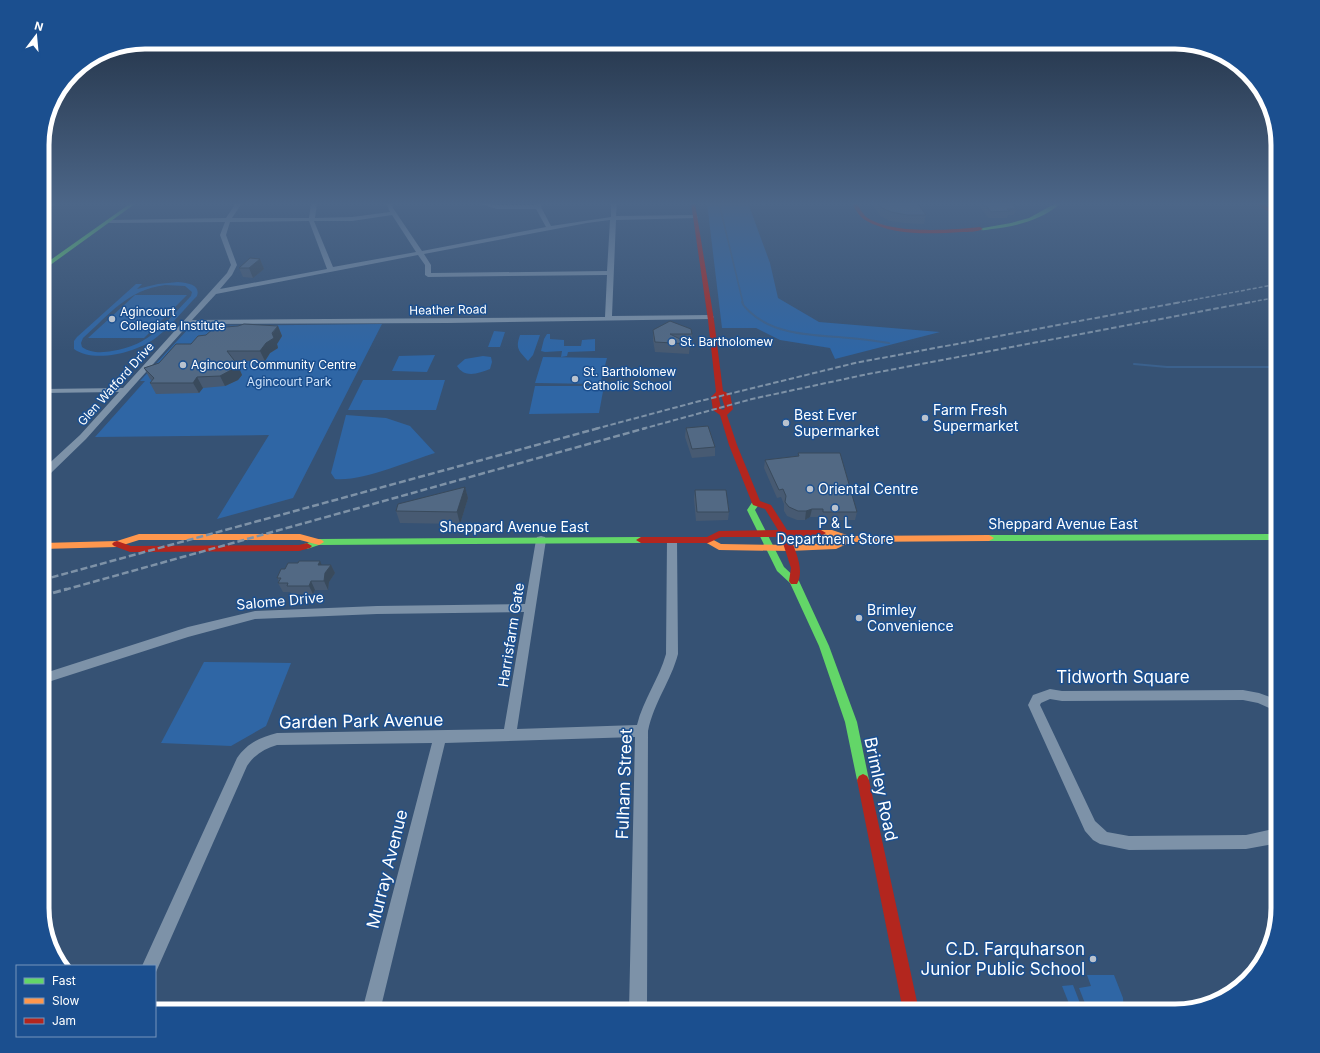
<svg xmlns="http://www.w3.org/2000/svg" width="1320" height="1053" font-family="Inter,sans-serif">
  <style>
    .green { fill: #2f66a5; fill-rule: evenodd }
    .lines { fill: none; stroke-linecap: round; stroke-linejoin: round }
    .stream-far1 { stroke: #3b618d; stroke-width: 1.5 }
    .stream { stroke: #3b618d; stroke-width: 2 }
    .street { fill: #7d92a8; fill-rule: evenodd }
    .fast { fill: #63d668; fill-rule: evenodd }
    .slow { fill: #ff974d; fill-rule: evenodd }
    .jam { fill: #b3261e; fill-rule: evenodd }
    .rail-far3 { stroke: #7e92a7; stroke-width: 1.5; stroke-dasharray: 4 2; stroke-linecap: butt }
    .rail-far2 { stroke: #7e92a7; stroke-width: 2; stroke-dasharray: 5.5 2.5; stroke-linecap: butt }
    .rail-far1 { stroke: #7e92a7; stroke-width: 2.5; stroke-dasharray: 7 3; stroke-linecap: butt }
    .rail { stroke: #7e92a7; stroke-width: 3; stroke-dasharray: 8 3.5; stroke-linecap: butt }
    .wall { fill: #475a72 }
    .shaded-wall { fill: #394a5c }
    .building { fill: #526984; stroke: #394a5c }
    .poi-dot { fill: #b9c2ce; stroke: #1b4f8f; stroke-width: 1.5 }
    .labels { text-anchor: middle; stroke-width: 3; stroke-linejoin: round; paint-order: stroke }
    .far-street-label { font-size: 12px; fill: #fff; stroke: #1b4f8f }
    .far-poi-label { font-size: 12px; fill: #fff; stroke: #1b4f8f; text-anchor: start }
    .far-park-label { font-size: 12px; fill: #cfe3fa; stroke: #1b4f8f }
    .poi-label { font-size: 14px; fill: #fff; stroke: #1b4f8f; text-anchor: start }
    .street-label { font-size: 14px; fill: #fff; stroke: #1b4f8f }
    .near-street-label { font-size: 17px; fill: #fff; stroke: #1b4f8f }
    .near-poi-label { font-size: 17px; fill: #fff; stroke: #1b4f8f; text-anchor: end }
    .rim { fill: none; stroke: #fff; stroke-width: 5 }
  </style>
  <rect width="100%" height="100%" fill="#365274"/>
  <path class="green" d="M707 203H748L770 263 778 298 819 322 940 332 835 359 830 348 780 340 756 328H722Z
    M178 282C186 283 201 284 197 296 184 309 172 325 158 336 140 352 94 364 74 349V341L77 337 136 284H142L137 289 158 284ZM165 285 185 286 192 292 191 296C165 323 151 345 112 351 102 353 90 353 82 347L81 343 83 338C110 314 127 290 165 285Z
    M135 295H187L144 338H88Z
    M382 324 293 498 217 519 269 435 95 437 145 381H140L189 328 198 326Z
    M494 331 505 332 500 347H488Z
    M547 334H550V339L564 340V346H581L582 340 595 339V351L568 352 567 356 561 357 562 351 545 352 541 351 544 339Z
    M520 335H540L533 355 528 361C519 351 515 349 520 335Z
    M435 355 427 372 392 371 399 356Z
    M483 356 491 357 492 362 490 369C479 373 465 379 457 366L465 359Z
    M543 357 607 358 600 384 535 383Z
    M363 380H445L436 410H348Z
    M535 386H604L599 413 529 414Z
    M346 415 386 418 410 426 435 453C409 461 361 482 335 479L331 473Z
    M204 662 291 663 266 726 231 746 161 743Z
    M1087 975H1114L1123 998 1124 1011H1088L1079 988 1091 986Z
    M1073 985 1083 1011H1072L1062 986Z"/>
  <g class="lines">
    <path class="stream-far1" d="M719 203 743 303"/>
    <path class="stream" d="M742 302C743 306 747 309 750 312 775 336 816 335 849 338 862 339 876 341 889 343
      M1134 364 1167 367H1278"/>
    <path class="street" d="M51 203H57L42 213V209Z
      M236 203H242L232 218H309L311 203H317L315 218 352 217 390 212 386 203H392L393 208 422 251 546 227 536 209H497L477 203 497 205H536V203H542L541 207 551 226 611 217V203H617L616 216 695 215 698 217 697 218 616 220 612 316 711 315 714 317 711 319 448 323 189 324 86 439 51 473 42 477V470L80 435 119 392 42 393V389L123 388 227 273 231 265 220 235 225 222 110 223 107 221 108 220 226 218ZM392 215 416 252 333 267 314 221H352ZM610 220 607 271 431 273V265L424 254 587 223ZM309 221 327 269 220 289 232 275 237 265 226 235 230 222ZM418 255 425 265V275L428 277 607 275 605 317 192 320 216 294Z
      M541 536 545 537 546 540 517 729 637 725C643 700 659 679 666 654L667 540 668 537H676L677 540 678 654C671 681 654 702 648 731L647 1011H629L635 737 445 743 380 1011H362L432 743 277 745C264 749 254 755 247 766L156 972 155 966H142L237 758C247 743 261 737 277 733L504 729 524 612 377 614 255 619 188 637 42 684V674L188 627 255 611 377 606 525 604 536 540 537 537Z
      M1050 689 1062 691 1243 690 1259 693 1278 700V712L1258 703 1243 700 1062 701 1050 699 1041 703 1040 705 1095 821 1107 832 1129 836 1246 835 1278 828V843L1246 849 1129 850 1100 844 1093 840 1085 831 1028 705 1033 695Z"/>
    <path class="fast" d="M131 203H136L42 271V266Z
      M1056 203H1061C1042 220 1017 226 992 229 987 230 982 231 977 229L1011 223 1029 218Z
      M756 500 760 503 755 510 784 567 799 581 829 646 857 722 869 780 867 784 863 786 859 784 857 780 845 722 819 646 790 583 777 571 747 510 753 501Z
      M1278 534V540L989 541 984 538 989 535Z
      M641 537 646 540 641 543 319 545 307 549 302 546 304 544 319 539Z"/>
    <path class="slow" d="M821 530H832L850 536 989 535 994 538 989 541 851 542 836 549 789 551 719 550 705 542 703 540 708 537 721 544 789 545 834 543 841 539 831 536 818 535 816 533Z
      M139 534H300L322 540 324 542 319 545 300 540H139L117 547 42 549V543L117 541Z"/>
    <path class="jam" d="M691 203H695L714 320 723 391 730 394 733 409 727 415 737 445 760 501 771 505 787 530H821L826 533 821 536H790C795 551 805 569 797 584H791L789 581 791 568 781 537H721L708 543H641L636 540 641 537H707L719 531 778 530 765 509 753 505 752 503 729 445 720 415 713 410 711 397 716 392 708 320ZM721 395 725 408 723 410 721 409 719 398Z
      M852 203H857C859 208 862 212 865 216 888 235 952 230 980 227L983 229C977 232 968 232 962 232 931 234 893 236 865 220 859 216 855 209 852 203Z
      M1255 203H1261L1278 214V217Z
      M117 541 131 546 299 545 307 543 312 546 310 548 299 551 130 552 114 546 112 544 114 542Z
      M863 774 867 776 869 780 919 1011H903L857 780 859 776Z"/>
    <path class="rail-far3" d="M1176 303 1278 284
      M1246 303 1278 297"/>
    <path class="rail-far2" d="M595 429 696 402 855 363 1181 302
      M642 429 752 399 868 374 1251 302"/>
    <path class="rail-far1" d="M42 580 599 428
      M64 590 646 428"/>
    <path class="rail" d="M42 596 67 589"/>
  </g>
  <path class="wall" d="M872 203H926L917 204 926 215 924 224 905 223 890 221 880 216Z
    M976 203H1011L1017 209 1014 215H1008L1007 218H989Z
    M1171 203H1206L1204 206 1175 207Z
    M260 259 264 269 253 278 243 277 239 268Z
    M278 326 282 336 277 344 278 348 270 353 265 361H235L237 364 242 375 238 380 225 386 203 388 199 393 156 394 150 383 152 381 150 379 144 368 159 363 191 344Z
    M653 330 692 334V344H690L689 354 655 352 653 340Z
    M686 428 715 447V456L692 458 685 437Z
    M798 453 857 512 855 520H822L821 517H810L805 520H797L787 516 784 511V504L781 497 777 498 764 468 765 460 798 456Z
    M465 487 468 498 460 524 400 523 396 511Z
    M695 490 729 512 728 520 696 521 694 499Z
    M322 565H331L335 573 329 582 328 590H315L313 594H292L290 592H283L278 583 279 581 277 578 285 569Z"/>
  <path class="shaded-wall" d="M260 259 264 269 253 278 249 268Z
    M278 326 282 336 277 344 278 348 270 353 265 361 260 351Z
    M237 364 242 375 238 380 225 386 220 376Z
    M197 377 203 388 199 393 193 383Z
    M465 487 468 498 460 524 457 512Z
    M812 509 810 517 805 520 806 511Z
    M320 561 324 570 318 565Z
    M331 565 335 573 329 582 328 590 324 581 325 573Z
    M311 581 315 590 313 594 309 586Z"/>
  <path class="building" d="M878 203H917L926 215H907L891 212 882 208Z
    M984 203H1011L1017 209H1007L1010 211 991 212Z
    M250 258 260 259 249 268H239Z
    M670 321 691 329 692 334H670L690 344 655 342 653 330Z
    M244 324 278 326 272 333 274 338 266 343 260 351H227L237 364 233 369 220 376 197 377 193 383H150L154 378 144 368 159 363 176 344H191L198 336 206 335 214 328 238 326Z
    M708 426 715 447 692 449 686 428Z
    M798 453H840L857 512H823V509H812L806 511H798L789 507 785 502 786 496 783 489 779 490 765 460 799 456Z
    M465 487 457 512 396 511 398 504Z
    M695 490H726L729 512H697Z
    M299 561H320L318 565H331L325 573 324 581H311L309 586H287L288 583H278L281 578H277L281 569H285L288 563H298Z"/>
  <linearGradient id="sky" x2="0" y2="1"><stop stop-color="#1e2d40"/><stop offset="0.58" stop-color="#4c6688"/><stop offset="1" stop-color="#4c6688" stop-opacity="0"/></linearGradient>
  <rect width="1320" height="351" fill="url(#sky)"/>
  <g class="poi-dot">
    <circle cx="112" cy="319" r="4"/>
    <circle cx="672" cy="342" r="4"/>
    <circle cx="183" cy="365" r="4"/>
    <circle cx="575" cy="379" r="4"/>
    <circle cx="925" cy="418" r="4"/>
    <circle cx="786" cy="423" r="4"/>
    <circle cx="810" cy="489" r="4"/>
    <circle cx="835" cy="508" r="4"/>
    <circle cx="859" cy="618" r="4"/>
    <circle cx="1093" cy="959" r="4"/>
  </g>
  <g class="labels">
    <g class="far-street-label">
      <text transform="translate(448 310) rotate(-1)" y="4">Heather Road</text>
      <text transform="translate(116 384) rotate(-48)" y="4">Glen Watford Drive</text>
    </g>
    <g class="far-poi-label">
      <text x="120" y="316">Agincourt<tspan x="120" dy="14">Collegiate Institute</tspan></text>
      <text x="680" y="346">St. Bartholomew</text>
      <text x="191" y="369">Agincourt Community Centre</text>
      <text x="583" y="376">St. Bartholomew<tspan x="583" dy="14">Catholic School</tspan></text>
    </g>
    <g class="far-park-label">
      <text x="289" y="386">Agincourt Park</text>
    </g>
    <g class="poi-label">
      <text x="933" y="415">Farm Fresh<tspan x="933" dy="16">Supermarket</tspan></text>
      <text x="794" y="420">Best Ever<tspan x="794" dy="16">Supermarket</tspan></text>
      <text x="818" y="494">Oriental Centre</text>
      <text x="835" y="528" text-anchor="middle">P &amp; L<tspan x="835" dy="16">Department Store</tspan></text>
      <text x="867" y="615">Brimley<tspan x="867" dy="16">Convenience</tspan></text>
    </g>
    <g class="street-label">
      <text x="1063" y="529">Sheppard Avenue East</text>
      <text x="514" y="532">Sheppard Avenue East</text>
      <text transform="translate(280 601) rotate(-5)" y="5">Salome Drive</text>
      <text transform="translate(511 635) rotate(-81)" y="5">Harrisfarm Gate</text>
    </g>
    <g class="near-street-label">
      <text x="1123" y="683">Tidworth Square</text>
      <text transform="translate(361 721) rotate(-1)" y="6">Garden Park Avenue</text>
      <text transform="translate(624 784) rotate(-88)" y="6">Fulham Street</text>
      <text transform="translate(881 789) rotate(78)" y="6">Brimley Road</text>
      <text transform="translate(387 869) rotate(-76)" y="6">Murray Avenue</text>
    </g>
    <g class="near-poi-label">
      <text x="1085" y="955">C.D. Farquharson<tspan x="1085" dy="20">Junior Public School</tspan></text>
    </g>
  </g>
  <path d="M0 0H1320V1053H0ZM145 49H1175A96 96 0 0 1 1271 145V908A96 96 0 0 1 1175 1004H145A96 96 0 0 1 49 908V145A96 96 0 0 1 145 49Z" fill="#1b4f8f" fill-rule="evenodd"/>
  <path class="rim" d="M145 49H1175A96 96 0 0 1 1271 145V908A96 96 0 0 1 1175 1004H145A96 96 0 0 1 49 908V145A96 96 0 0 1 145 49Z"/>
  <rect x="16" y="965" width="140" height="72" fill="#1b4f8f" stroke="#7695bc"/>
  <rect x="24" y="978" width="20" height="6" fill="#63d668" stroke="#7695bc"/>
  <text x="52" y="985" font-size="12" fill="#ffffff">Fast</text>
  <rect x="24" y="998" width="20" height="6" fill="#ff974d" stroke="#7695bc"/>
  <text x="52" y="1005" font-size="12" fill="#ffffff">Slow</text>
  <rect x="24" y="1018" width="20" height="6" fill="#b3261e" stroke="#7695bc"/>
  <text x="52" y="1025" font-size="12" fill="#ffffff">Jam</text>
  <g transform="translate(36 36) rotate(16)" stroke="#1b4f8f" stroke-width="3" paint-order="stroke">
  <path d="M0-3L7 15L0 10L-7 15Z" fill="#ffffff"/>
  <text y="-6" font-size="11" font-weight="bold" text-anchor="middle" fill="#ffffff">N</text>
  </g>
</svg>
